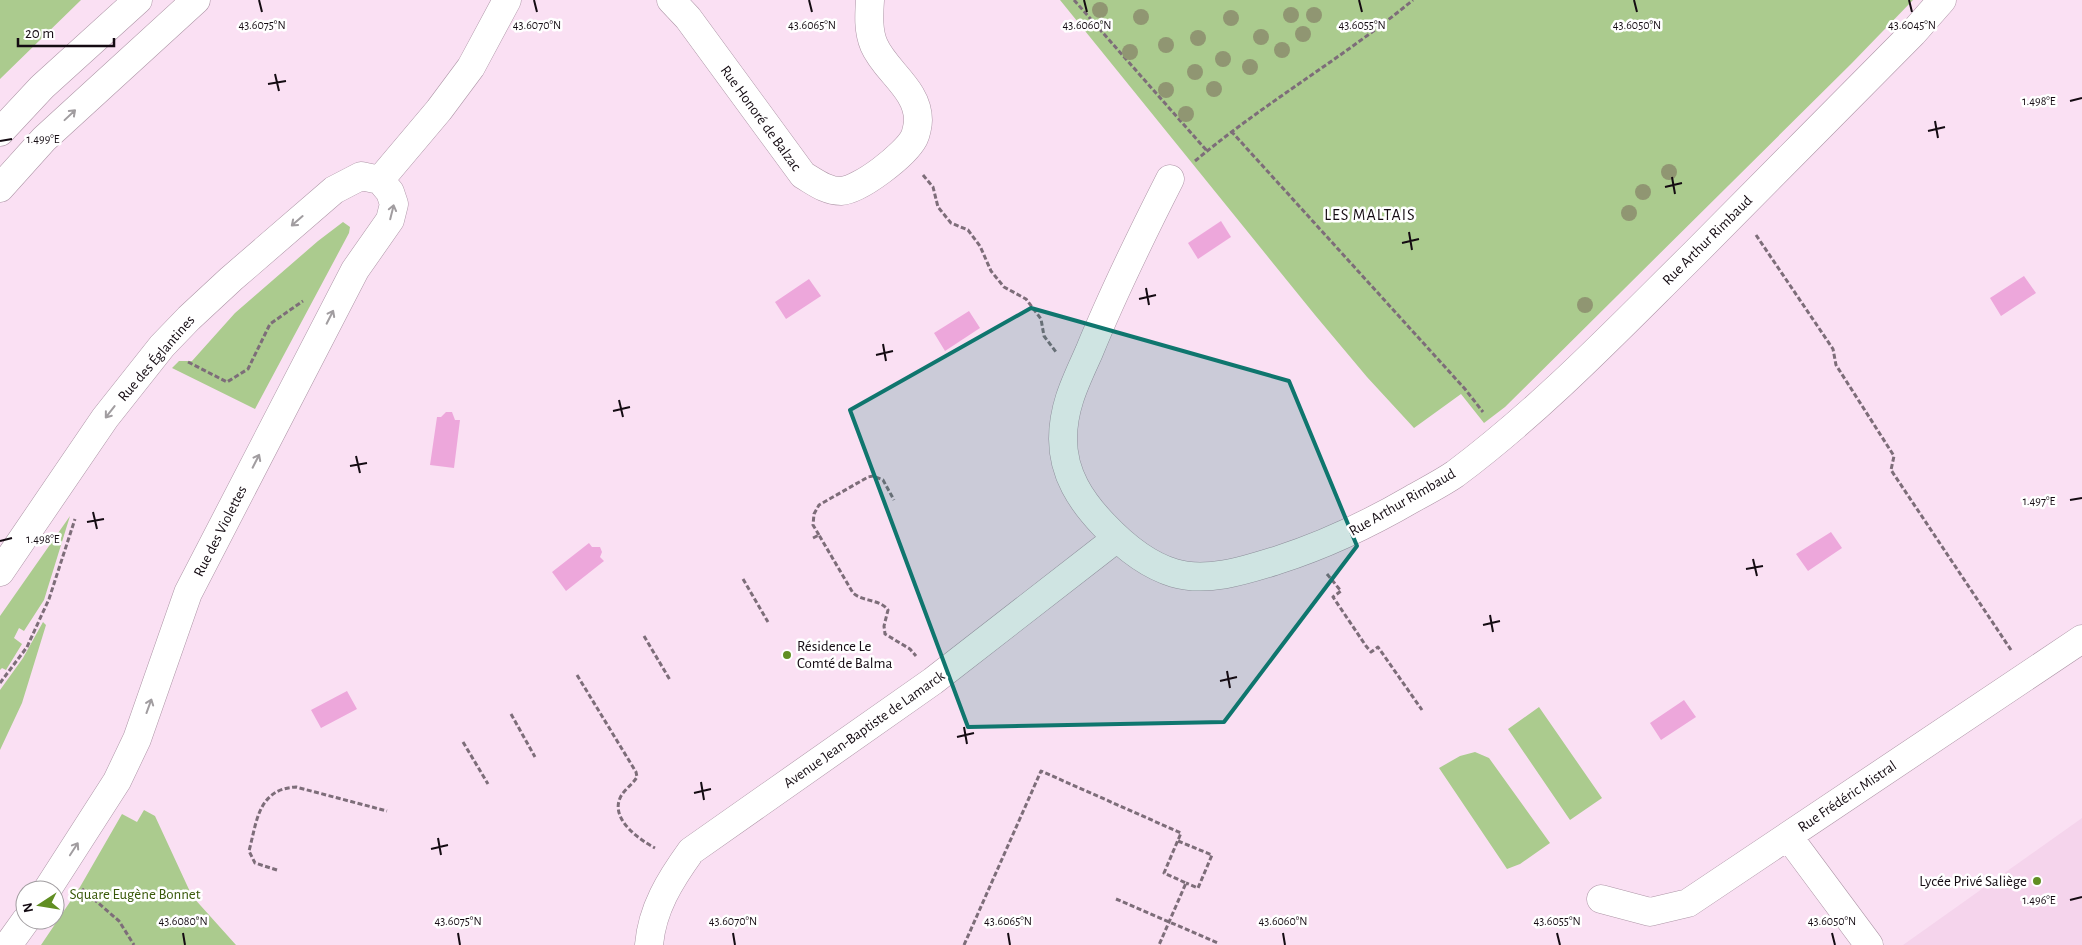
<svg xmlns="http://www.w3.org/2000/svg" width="2082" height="945" font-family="'Alegreya Sans',sans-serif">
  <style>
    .built { fill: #f5d4ec }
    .green { fill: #abcb8e }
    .water { fill: #eda7db }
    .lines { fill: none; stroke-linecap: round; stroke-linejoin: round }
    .minor-casing { stroke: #ad95a6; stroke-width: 29 }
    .path { stroke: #7d6d79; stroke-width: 3; stroke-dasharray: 5 2.5; stroke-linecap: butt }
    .minor { stroke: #fff; stroke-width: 28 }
    .tree { fill: #909672 }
    .oneway { stroke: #a19da0 }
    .marked { fill: #0f766e; fill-opacity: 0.2; stroke: #0f766e; stroke-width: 4; stroke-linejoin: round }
    .ticks { fill: none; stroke: #140b12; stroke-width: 2 }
    .poi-dot { fill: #608e22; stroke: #fff; stroke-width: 2 }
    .labels { text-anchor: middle; stroke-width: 5; stroke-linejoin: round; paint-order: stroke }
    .street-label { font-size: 15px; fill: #140b12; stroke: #fff }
    .poi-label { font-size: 15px; fill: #140b12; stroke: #fff; text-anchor: start }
    .park-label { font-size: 15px; fill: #395909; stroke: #fff }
    .neighbourhood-label { font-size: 16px; letter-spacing: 1px; fill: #140b12; stroke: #fff }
    .ticks-label { font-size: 12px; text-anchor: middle; fill: #140b12; stroke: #fff; stroke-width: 5; stroke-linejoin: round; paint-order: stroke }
  </style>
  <rect width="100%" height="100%" fill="#fae0f3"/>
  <path class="built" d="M2082 818V945H1903Z"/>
  <path class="green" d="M0 0H81L0 79Z
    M1060 0H1913L1851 64 1505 407 1484 423 1461 394 1414 428 1367 377 1315 315Z
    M343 222 350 227 349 233 255 409 172 368 179 361H192L235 313 318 241Z
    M70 516 44 600 24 631 19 628 14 638 22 644 6 670 2 668 0 670V616Z
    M43 622 46 625 22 703 0 750V690L23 658Z
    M1539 707 1602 798 1570 820 1508 729Z
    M1475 752 1489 758 1550 843 1520 864 1507 869 1439 768 1460 756Z
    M144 810 155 816 192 896 236 945H41L80 887 122 814 137 822Z"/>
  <path class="water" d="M1221 221 1231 237 1198 259 1188 243Z
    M2024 276 2036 293 2001 316 1990 298Z
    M809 279 821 296 786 319 775 302Z
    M969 311 980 328 945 351 934 333Z
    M446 412H452L455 420H460L454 468 430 465 437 417H441Z
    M1831 532 1842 548 1808 571 1796 554Z
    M589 543 592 547H600L602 552 600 557 604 561 566 591 552 572Z
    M347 691 357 709 321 728 311 710Z
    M1684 700 1696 717 1661 740 1650 723Z"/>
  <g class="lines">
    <defs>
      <path id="minor" d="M671 0 688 18 803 175C815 182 826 191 841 191 860 190 905 155 914 138 916 134 918 125 918 120 918 89 885 71 874 45 868 31 869 15 870 0
        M0 132 42 87 138 0
        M1170 179C1141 236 1113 293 1089 352 1076 381 1063 406 1063 439 1063 474 1081 501 1104 525 1123 545 1147 565 1174 573 1207 583 1246 570 1278 560 1325 545 1369 524 1412 499 1426 491 1442 483 1455 474 1542 409 1617 330 1694 254 1767 180 1840 107 1913 33L1942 0
        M380 180 439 110 471 67 507 0
        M0 188 44 139 196 0
        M0 572 105 418 162 346 189 318 231 279 334 190 361 176 380 180
        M1788 836 1869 945
        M47 890 117 781 137 739 188 593 355 270 390 220 394 204 390 192 380 180
        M1601 899 1650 912 1688 903 2082 639
        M8 945 26 920
        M649 945C652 909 670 880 691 851L933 681 1117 538"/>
    </defs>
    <use href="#minor" class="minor-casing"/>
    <path class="path" d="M1074 0 1207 151
      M1231 131 1465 389 1483 412
      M1195 161C1264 103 1343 58 1413 0
      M923 175 933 187 938 207 951 223 968 230 980 246 991 271 1004 287 1026 299 1041 319 1044 336 1056 352
      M1756 235 1833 349 1836 365 1894 456 1891 470 2011 650
      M188 362 227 382 248 369 270 324 303 301
      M819 535 813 525 814 514 819 505 868 477 873 476 883 480 894 500
      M813 538 819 535 853 593C863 602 880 599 888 610L884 626 885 634 910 649 916 656
      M1327 574 1341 591 1333 597 1366 646 1371 652 1378 647 1422 710
      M743 579 768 622
      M644 636 670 680
      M577 675 636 772 637 777C633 784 625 789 621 796 609 818 638 839 655 848
      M0 683 27 647 49 599 75 519
      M511 714 535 757
      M463 742 488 784
      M1178 841 1212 855 1198 888 1186 883
      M277 870 255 863 249 851C257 821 258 789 296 787L387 811
      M82 889 119 921 134 945
      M1116 899 1218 943
      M964 945 1041 771 1181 833 1164 873 1186 883 1159 945"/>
    <use href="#minor" class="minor"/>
  </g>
  <g class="tree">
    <circle cx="1100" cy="10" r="8"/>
    <circle cx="1291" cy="15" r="8"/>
    <circle cx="1314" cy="15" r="8"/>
    <circle cx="1141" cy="17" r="8"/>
    <circle cx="1231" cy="18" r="8"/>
    <circle cx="1303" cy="34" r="8"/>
    <circle cx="1261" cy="37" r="8"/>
    <circle cx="1198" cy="38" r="8"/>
    <circle cx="1166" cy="45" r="8"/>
    <circle cx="1282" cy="50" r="8"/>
    <circle cx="1130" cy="52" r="8"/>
    <circle cx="1223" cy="59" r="8"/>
    <circle cx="1250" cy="67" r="8"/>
    <circle cx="1195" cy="72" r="8"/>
    <circle cx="1214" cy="89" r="8"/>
    <circle cx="1166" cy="90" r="8"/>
    <circle cx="1186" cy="114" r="8"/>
    <circle cx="1669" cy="172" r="8"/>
    <circle cx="1643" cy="192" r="8"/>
    <circle cx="1629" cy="213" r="8"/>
    <circle cx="1585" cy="305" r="8"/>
  </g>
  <defs><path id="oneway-shaft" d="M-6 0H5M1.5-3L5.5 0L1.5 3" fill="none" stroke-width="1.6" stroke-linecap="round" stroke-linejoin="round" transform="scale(1.25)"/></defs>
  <g class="oneway">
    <use href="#oneway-shaft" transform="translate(70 115) rotate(-43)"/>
    <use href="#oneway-shaft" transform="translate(392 212) rotate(-76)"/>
    <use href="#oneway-shaft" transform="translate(297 221) rotate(139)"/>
    <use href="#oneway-shaft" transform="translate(330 317) rotate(-63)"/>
    <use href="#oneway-shaft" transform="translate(110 412) rotate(128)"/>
    <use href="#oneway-shaft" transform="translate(256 461) rotate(-63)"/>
    <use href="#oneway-shaft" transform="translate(149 706) rotate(-70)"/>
    <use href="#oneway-shaft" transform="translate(74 849) rotate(-57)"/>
  </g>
  <path class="marked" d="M1031 308 1289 381 1357 546 1224 722 968 727 850 410Z"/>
  <path class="ticks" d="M259 0 262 12M534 0 537 12M809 0 812 12M1084 0 1087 12M1359 0 1362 12M1634 0 1637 12M1909 0 1912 12M275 74 279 91M268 84 286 81M2070 101 2082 98M1935 121 1938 138M1928 131 1945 127M0 141 12 139M1672 177 1675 194M1665 187 1682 183M1409 232 1412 250M1402 243 1419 239M1146 288 1149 305M1139 299 1156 295M883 344 886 361M876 355 893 351M619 400 623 417M613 411 630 407M356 456 360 473M350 466 367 463M2070 500 2082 498M93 512 97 529M87 522 104 519M0 541 12 538M1753 559 1757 576M1746 569 1763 566M1490 615 1493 632M1483 625 1500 621M1227 671 1230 688M1220 681 1237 677M964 727 967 744M957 737 974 733M701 782 704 800M694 793 711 789M438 838 441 855M431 849 448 845M2070 900 2082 897M183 933 185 945M458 933 460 945M733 933 735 945M1008 933 1010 945M1283 933 1285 945M1557 933 1560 945M1832 933 1835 945"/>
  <g class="poi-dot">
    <circle cx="787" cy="655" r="5"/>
    <circle cx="2037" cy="881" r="5"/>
  </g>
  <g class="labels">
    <g class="street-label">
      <text transform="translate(761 118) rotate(54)" y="5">Rue Honoré de Balzac</text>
      <text transform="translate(1707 240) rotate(-45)" y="5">Rue Arthur Rimbaud</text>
      <text transform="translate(156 358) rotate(-49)" y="5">Rue des Églantines</text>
      <text transform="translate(1402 502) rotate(-30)" y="5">Rue Arthur Rimbaud</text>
      <text transform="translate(220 531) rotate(-63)" y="5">Rue des Violettes</text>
      <text transform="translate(864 729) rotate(-35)" y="5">Avenue Jean-Baptiste de Lamarck</text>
      <text transform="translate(1847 796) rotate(-34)" y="5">Rue Frédéric Mistral</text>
    </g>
    <g class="poi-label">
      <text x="797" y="651">Résidence Le<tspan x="797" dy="17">Comté de Balma</tspan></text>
      <text x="2027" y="886" text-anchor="end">Lycée Privé Saliège</text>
    </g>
    <g class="park-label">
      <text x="135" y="899">Square Eugène Bonnet</text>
    </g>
    <g class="neighbourhood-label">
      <text x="1370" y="220">LES MALTAIS</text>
    </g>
  </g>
  <g class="ticks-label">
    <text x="262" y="29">43.6075°N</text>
    <text x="537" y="29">43.6070°N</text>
    <text x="812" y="29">43.6065°N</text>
    <text x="1087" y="29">43.6060°N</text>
    <text x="1362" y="29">43.6055°N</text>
    <text x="1637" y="29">43.6050°N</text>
    <text x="1912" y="29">43.6045°N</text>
    <text x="2039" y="105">1.498°E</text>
    <text x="43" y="143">1.499°E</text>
    <text x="2039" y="505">1.497°E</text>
    <text x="43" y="543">1.498°E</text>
    <text x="2039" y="904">1.496°E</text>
    <text x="183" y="925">43.6080°N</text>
    <text x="458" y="925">43.6075°N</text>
    <text x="733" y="925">43.6070°N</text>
    <text x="1008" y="925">43.6065°N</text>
    <text x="1283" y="925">43.6060°N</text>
    <text x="1557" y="925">43.6055°N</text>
    <text x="1832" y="925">43.6050°N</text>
  </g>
  <g transform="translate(40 905) rotate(258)"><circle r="24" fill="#ffffff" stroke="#a19da0"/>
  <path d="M0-4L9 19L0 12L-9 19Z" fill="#608e22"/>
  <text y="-8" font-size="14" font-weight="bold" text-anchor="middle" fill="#140b12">N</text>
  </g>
  <path d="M18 38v8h96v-8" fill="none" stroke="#140b12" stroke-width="2.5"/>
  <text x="25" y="38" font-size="15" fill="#140b12" stroke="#ffffff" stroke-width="4" paint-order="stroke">20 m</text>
</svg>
